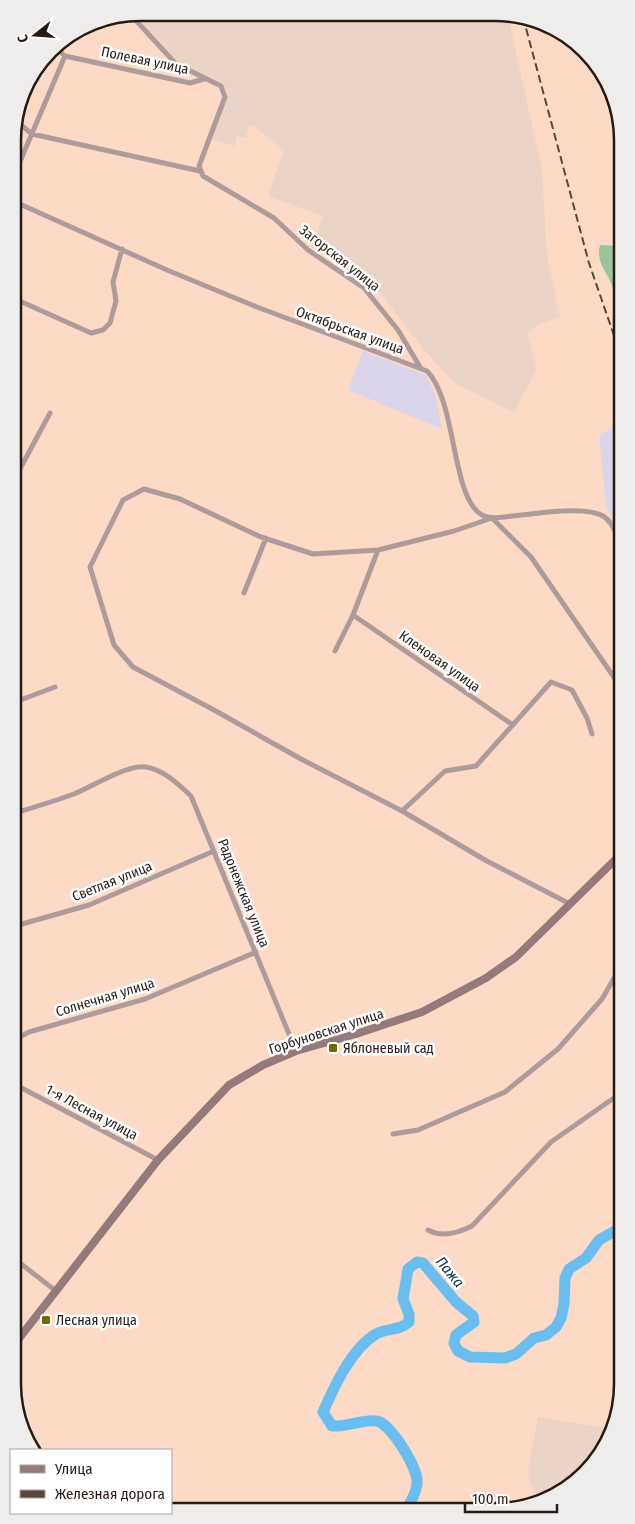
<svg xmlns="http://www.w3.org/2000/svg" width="635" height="1524" font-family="'Fira Sans Condensed',sans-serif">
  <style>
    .commercial { fill: #dad5eb }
    .industrial { fill: #ead3c7 }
    .green { fill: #9bc49c }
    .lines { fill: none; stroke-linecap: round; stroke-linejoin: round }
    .river { stroke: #69beef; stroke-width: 11 }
    .street { stroke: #ae9c9c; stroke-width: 5 }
    .secondary { stroke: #947a7a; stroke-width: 8 }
    .rail { stroke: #5a483e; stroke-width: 2; stroke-dasharray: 8 4; stroke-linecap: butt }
    .poi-dot { fill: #736900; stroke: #fff; stroke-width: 2 }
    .labels { text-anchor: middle; stroke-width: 5; stroke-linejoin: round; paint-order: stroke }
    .street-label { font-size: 14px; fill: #271a13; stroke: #fff }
    .poi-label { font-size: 14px; fill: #271a13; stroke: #fff; text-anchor: start }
    .water-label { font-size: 15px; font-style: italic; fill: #072e42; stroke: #fff }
    .rim { fill: none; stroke: #271a13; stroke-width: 2.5 }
  </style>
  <rect width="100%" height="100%" fill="#fddac6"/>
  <path class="commercial" d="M363 351 426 375 436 397 442 429 348 390Z
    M615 425 619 432 620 537 606 505 599 437Z"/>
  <path class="industrial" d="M140 13 508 15 542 171 547 256 560 317 537 325 527 333 537 369 514 412 456 384 423 349 376 287 367 279 317 249 314 240 323 216 268 196 284 150 255 127 249 125 246 138 237 136 235 146 212 140 227 95 226 89 222 84 179 63 135 14Z
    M538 1417 607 1428 609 1426 596 1462 566 1490 542 1501 530 1483 528 1471Z"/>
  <path class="green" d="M600 245 619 246V316C617 307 616 297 613 289 609 273 595 264 600 245Z"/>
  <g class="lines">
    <path class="river" d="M407 1508C412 1500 416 1493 417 1484 419 1469 391 1424 377 1421 363 1419 347 1427 332 1426L323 1412C334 1387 351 1349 376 1334 387 1328 399 1331 409 1322V1314L403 1299 408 1269 417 1262 423 1263 456 1302 473 1316 474 1322 456 1335 454 1343 458 1351 470 1357 505 1358 516 1354 534 1338 546 1335 556 1327 561 1318 564 1304 565 1278 569 1269 586 1258 599 1240 622 1227"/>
    <path class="street" d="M130 14 176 64 221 86 225 97 199 166 203 176 274 218 308 250 364 288 398 330 420 367
      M54 46 65 56 190 83 204 79
      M16 121 32 134 200 171
      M616 158 618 165
      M13 178 65 56
      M13 201 167 270 257 307 427 371C457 401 451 498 482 515 491 520 502 517 512 516 534 514 585 505 603 516 612 521 616 533 620 541
      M13 298 91 333 103 330 110 323 116 301 113 282 122 249
      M14 480 50 413
      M14 571 18 580 14 586
      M244 593 266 538
      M353 615 513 725
      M335 651 353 615 378 550
      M15 702 55 687
      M402 811 445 771 476 766 551 682 572 690 587 718 592 734
      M15 813C35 807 55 801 74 794 92 787 127 764 146 767 164 770 178 784 191 796L296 1051
      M570 904 485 860 402 811 301 759 214 710 133 667 114 645 90 567 123 500 144 489 180 499 261 537 313 554 378 550 454 531 492 518 531 557 620 686
      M15 926 89 905 214 851
      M16 1039 29 1032 145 999 256 952
      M16 1085 158 1160
      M393 1134 418 1130 505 1092 558 1049 602 999 621 966
      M428 1230C442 1238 458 1233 472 1226L551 1142 621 1093
      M16 1260 56 1291"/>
    <path class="secondary" d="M17 1341 158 1160 229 1085 263 1065 296 1051 356 1034 422 1012 486 978 516 957 621 854"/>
    <path class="rail" d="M523 17 589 263 619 350"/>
  </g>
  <g class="poi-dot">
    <rect x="328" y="1043" width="10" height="10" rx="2.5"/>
    <rect x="41" y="1315" width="10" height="10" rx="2.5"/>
  </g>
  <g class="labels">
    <g class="street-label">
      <text transform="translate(145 60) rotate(12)" y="5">Полевая улица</text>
      <text transform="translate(340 258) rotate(38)" y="5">Загорская улица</text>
      <text transform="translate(350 330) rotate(20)" y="5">Октябрьская улица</text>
      <text transform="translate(440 661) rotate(35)" y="5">Кленовая улица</text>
      <text transform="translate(112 881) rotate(-22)" y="5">Светлая улица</text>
      <text transform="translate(244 893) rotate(68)" y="5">Радонежская улица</text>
      <text transform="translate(105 997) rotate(-17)" y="5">Солнечная улица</text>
      <text transform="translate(326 1031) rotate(-18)" y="5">Горбуновская улица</text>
      <text transform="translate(92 1112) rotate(28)" y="5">1-я Лесная улица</text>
    </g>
    <g class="poi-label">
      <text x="343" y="1053">Яблоневый сад</text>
      <text x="56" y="1325">Лесная улица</text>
    </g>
    <g class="water-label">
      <text transform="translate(450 1272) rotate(50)" y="5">Пажа</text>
    </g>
  </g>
  <path d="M0 0H635V1524H0ZM140 21H495A119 119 0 0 1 614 140V1384A119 119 0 0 1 495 1503H140A119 119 0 0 1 21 1384V140A119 119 0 0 1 140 21Z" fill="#eeedec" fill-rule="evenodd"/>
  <path class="rim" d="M140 21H495A119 119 0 0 1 614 140V1384A119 119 0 0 1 495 1503H140A119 119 0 0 1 21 1384V140A119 119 0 0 1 140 21Z"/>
  <rect x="10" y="1449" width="162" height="65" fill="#ffffff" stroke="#a9a3a1"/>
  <rect x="20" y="1465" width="25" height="8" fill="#947a7a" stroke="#a9a3a1"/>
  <text x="55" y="1474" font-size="15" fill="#271a13">Улица</text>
  <rect x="20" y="1490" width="25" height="8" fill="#5a483e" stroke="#a9a3a1"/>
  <text x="55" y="1499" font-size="15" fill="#271a13">Железная дорога</text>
  <g transform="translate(35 35) rotate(253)" stroke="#ffffff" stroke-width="4" paint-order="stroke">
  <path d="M0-4L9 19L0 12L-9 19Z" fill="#271a13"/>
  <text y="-8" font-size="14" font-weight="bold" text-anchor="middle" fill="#271a13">С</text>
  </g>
  <path d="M465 1504v8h92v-8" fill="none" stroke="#271a13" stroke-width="2.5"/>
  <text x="472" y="1504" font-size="15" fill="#271a13" stroke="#ffffff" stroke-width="4" paint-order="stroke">100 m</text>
</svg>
